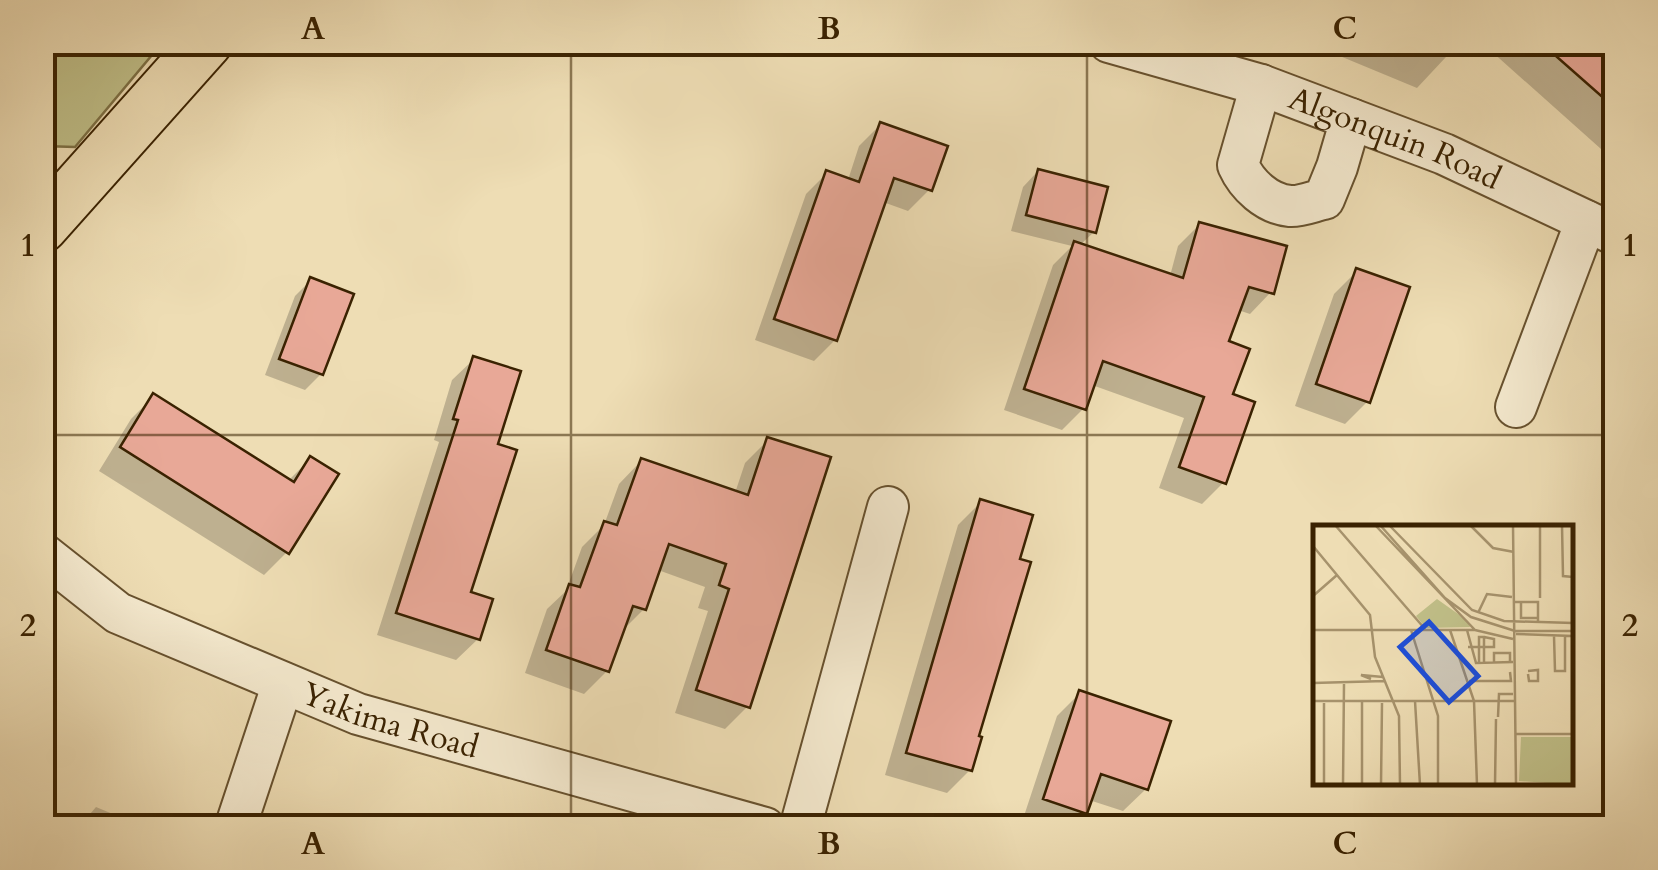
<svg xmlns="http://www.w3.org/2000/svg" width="1658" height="870" viewBox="0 0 1658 870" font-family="Cardo,serif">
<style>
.green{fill:#c0bf88;stroke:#7d7044;stroke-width:2.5}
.shadow{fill:#0003}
.building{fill:#e8a897;stroke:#3a2201;stroke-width:2.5}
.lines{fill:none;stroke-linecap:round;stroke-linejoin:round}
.minor-casing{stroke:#67512e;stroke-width:44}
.major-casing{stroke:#3a2201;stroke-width:54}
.minor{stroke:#f4e9ce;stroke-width:40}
.major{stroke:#eeddb4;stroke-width:50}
.grid{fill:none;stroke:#3a2201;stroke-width:2.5;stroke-opacity:0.55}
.labels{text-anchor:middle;stroke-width:10;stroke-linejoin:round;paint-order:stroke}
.street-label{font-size:32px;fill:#3a2201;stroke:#f4e9ce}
.inset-road{fill:none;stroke:#a6926c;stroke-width:2.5}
.view{fill:#1d4ed8;fill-opacity:0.15;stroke:#1d4ed8;stroke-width:5}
.inset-edge{fill:none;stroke:#3a2201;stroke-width:5}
.neatline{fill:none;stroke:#3a2201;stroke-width:4}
.grid-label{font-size:32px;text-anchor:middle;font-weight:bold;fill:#3a2201}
</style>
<rect width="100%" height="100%" fill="#eeddb4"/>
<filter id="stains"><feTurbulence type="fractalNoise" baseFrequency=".002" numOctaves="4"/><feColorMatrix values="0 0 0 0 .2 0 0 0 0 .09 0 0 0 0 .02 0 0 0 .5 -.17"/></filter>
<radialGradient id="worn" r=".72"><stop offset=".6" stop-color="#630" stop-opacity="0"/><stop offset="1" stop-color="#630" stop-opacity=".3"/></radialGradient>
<!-- green -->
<path class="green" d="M43 42H162V43L75 147 43 146Z"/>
<!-- shadow -->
<path class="shadow" d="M1306 42H1460L1417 88Z
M1481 42H1616V134L1601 149Z
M880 125 929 190 908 211 883 202 835 340 814 361 755 340 806 194 827 173 848 180 859 146Z
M1038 171 1094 232 1080 245 1170 276 1178 246 1200 224 1271 292 1250 314 1238 310 1226 343 1230 396 1224 482 1202 504 1159 488 1184 418 1092 385 1084 408 1062 430 1004 410 1053 265 1072 246 1011 231 1023 187Z
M1357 271 1368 401 1345 424 1295 406 1334 294Z
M311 280 321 374 305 390 265 375 295 296Z
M474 359 468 594 478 639 456 660 377 635 439 442 434 440 452 380Z
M154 396 288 481 310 459 287 552 264 575 99 471 131 419Z
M768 440 748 706 725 729 675 713 708 611 698 608 705 587 658 570 644 609 621 632 607 671 584 694 525 673 547 609 566 591 582 547 604 525 619 484 641 461 735 493 745 463Z
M981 502 970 770 947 793 885 775 958 525Z
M1080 693 1146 789 1123 811 1089 800 1085 812 1070 828H1040L1022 822 1057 716Z
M42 743 56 756 42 771Z
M96 807 144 827V828H78Z"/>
<!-- building -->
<path class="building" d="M1540 42H1616V109Z
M880 122 948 146 932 191 894 178 837 341 774 319 826 170 859 182Z
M1038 169 1108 187 1096 233 1026 215Z
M1199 222 1287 246 1274 294 1249 287 1229 341 1250 349 1233 394 1255 402 1226 484 1179 467 1204 397 1103 361 1086 410 1024 389 1074 241 1183 278Z
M1356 268 1410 287 1370 403 1316 384Z
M310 277 354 294 323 375 279 359Z
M473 356 521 371 498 444 517 450 471 592 493 599 480 640 396 613 458 420 453 419Z
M153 393 294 482 310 456 339 474 289 554 120 447Z
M767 437 831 457 750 708 696 690 729 589 719 585 726 564 669 544 646 610 633 606 609 672 546 650 569 584 580 587 604 521 617 525 641 458 748 495Z
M980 499 1033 515 1020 559 1031 562 979 736 982 737 972 771 906 753Z
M1079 690 1171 721 1148 790 1101 774 1087 814 1043 799Z"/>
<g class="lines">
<!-- minor casing -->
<g class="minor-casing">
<g id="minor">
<path id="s1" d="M1109 42 1261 85 1444 154 1616 235"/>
<path d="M1261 85 1238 165C1247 185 1267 204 1290 206 1300 207 1314 201 1324 199L1337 167 1351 119"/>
<path d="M1516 407 1586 221"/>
<path id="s2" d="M42 553 118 613 358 714 765 828"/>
<path d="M235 828 283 683"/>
<path d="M800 828 888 507"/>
</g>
</g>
<!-- major casing -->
<g class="major-casing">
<path id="major" d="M42 227 207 42"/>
</g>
<!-- minor -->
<use href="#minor" class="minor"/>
<!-- major -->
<use href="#major" class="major"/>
</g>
<!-- grid -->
<path class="grid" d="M571 42V828M1087 42V828M42 435H1616"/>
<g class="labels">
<!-- street labels -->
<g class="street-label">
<text dy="11" stroke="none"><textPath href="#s1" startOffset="302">Algonquin Road</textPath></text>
<text dy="11" stroke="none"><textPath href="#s2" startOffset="390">Yakima Road</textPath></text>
</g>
</g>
<!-- overview -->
<g transform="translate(1313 525)">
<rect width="260" height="260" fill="#eeddb4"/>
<path d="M124 74 155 96 157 102 113 103 103 91ZM260 212V260L206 256 208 212Z" fill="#c0bf88"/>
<path class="inset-road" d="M22 0 112 104M62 0 162 105M67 0 132 73 158 92 202 106H260M76 0 159 85 191 96 260 98M157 0 180 23 201 27M200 0 203 260M227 0V73M249 0 250 51 260 52M0 21 57 90 62 132 86 191 87 260M0 71 24 50M201 77H225V98M208 77V93H225M165 88 174 69 199 72M0 105H162L200 114M98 105 125 191V260M137 105 161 176 164 260M154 105 163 138 200 137M203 109 260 111M241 111 242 146H252V111M155 122H181V114L171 112M181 137V128H197V137M166 138V112H171V138M215 146 225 145V156H216L215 149M58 154 48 150 70 152M156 156H198L197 147M0 158 72 156M0 176H203M102 176 107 260M185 192 186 169H200M203 209H260M11 260V178M30 260 31 159M49 260V176M68 260 69 178M182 260 183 194"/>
<path class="view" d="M116 97 165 151 136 177 87 122Z"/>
<rect width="260" height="260" class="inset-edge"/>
</g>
<!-- margin -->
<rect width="1658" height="870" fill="none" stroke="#eeddb4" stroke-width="110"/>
<rect x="55" y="55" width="1548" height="760" class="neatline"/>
<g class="grid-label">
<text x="313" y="39">A</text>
<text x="829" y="39">B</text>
<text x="1345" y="39">C</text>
<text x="28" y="256">1</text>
<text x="1630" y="256">1</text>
<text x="28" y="636">2</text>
<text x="1630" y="636">2</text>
<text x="313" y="854">A</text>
<text x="829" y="854">B</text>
<text x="1345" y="854">C</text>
</g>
<rect width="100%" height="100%" filter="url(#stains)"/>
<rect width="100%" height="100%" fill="url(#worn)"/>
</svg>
